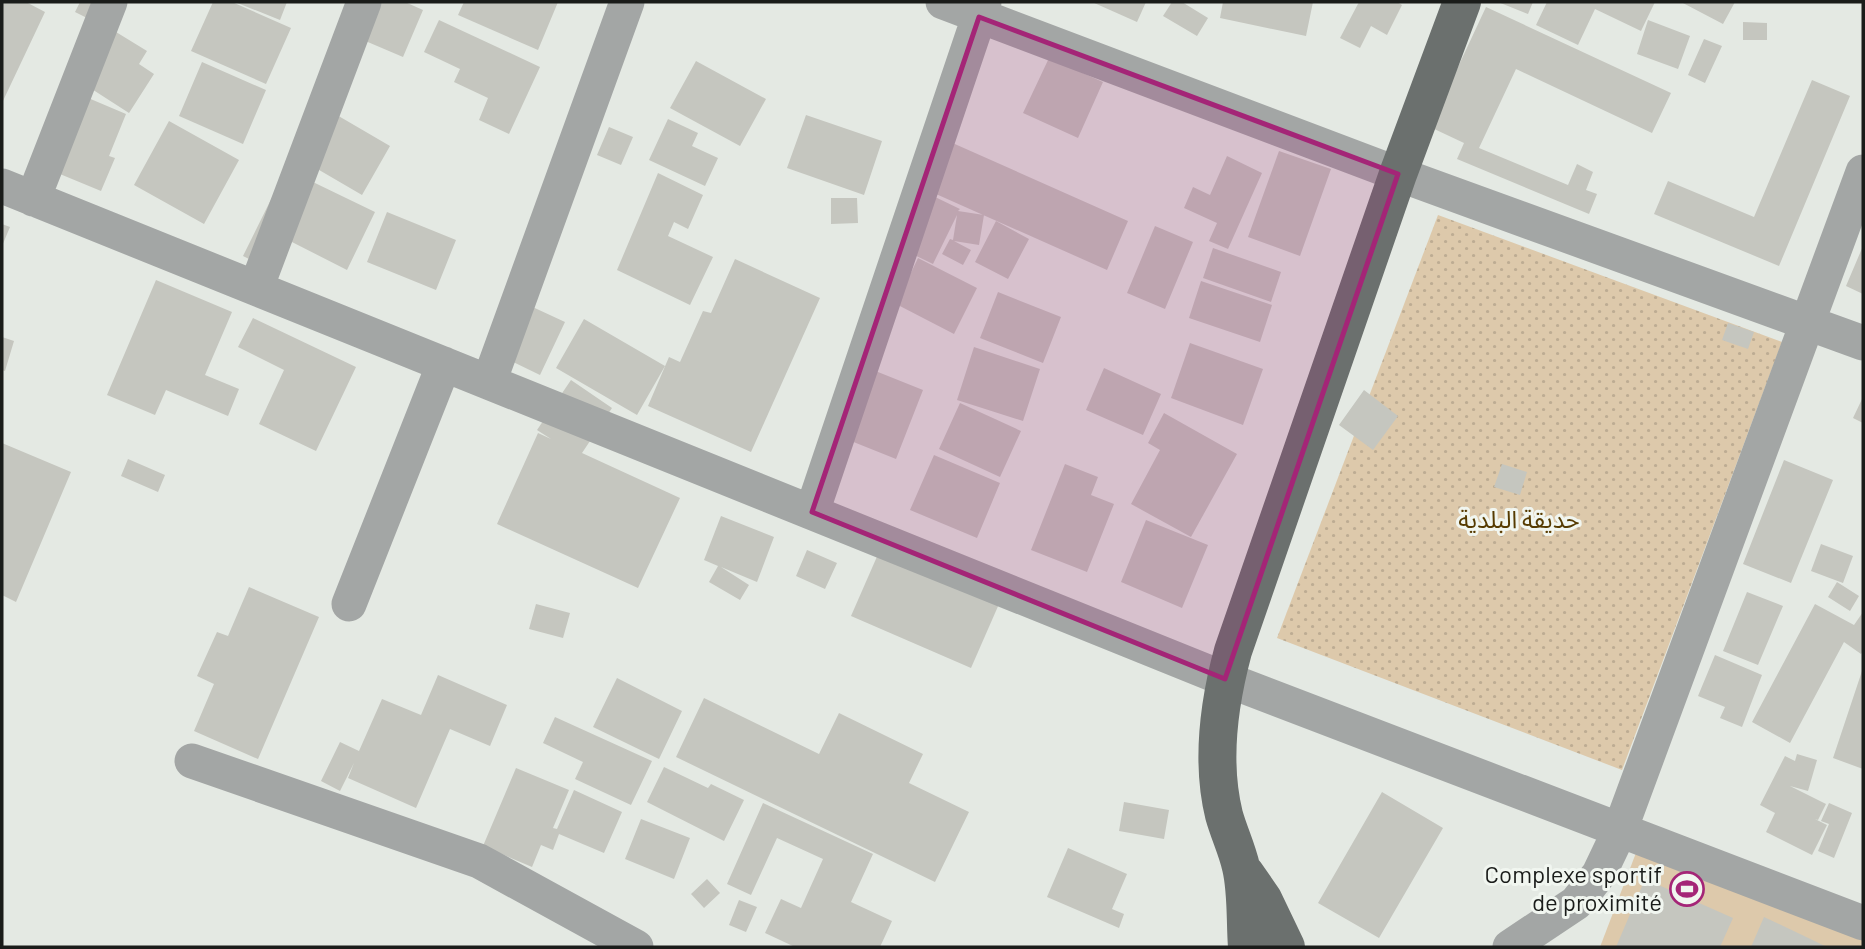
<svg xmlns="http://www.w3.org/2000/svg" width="1865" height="949" viewBox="0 0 1865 949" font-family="Barlow,'Noto Sans Arabic',sans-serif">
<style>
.grass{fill:#ddc9ab}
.park{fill:url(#park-dots)}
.building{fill:#c5c6bf}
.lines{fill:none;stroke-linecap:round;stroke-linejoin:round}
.minor{stroke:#a3a6a5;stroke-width:35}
.major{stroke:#6b706e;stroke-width:38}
.marked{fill:#a42577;fill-opacity:0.2;stroke:#a42577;stroke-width:5;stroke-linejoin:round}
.labels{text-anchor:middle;stroke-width:6;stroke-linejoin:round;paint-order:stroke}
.park-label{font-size:24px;fill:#563b01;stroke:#f1f6f0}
.poi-label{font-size:24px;fill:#1a1c1a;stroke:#f1f6f0;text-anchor:end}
</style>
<defs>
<pattern id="park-dots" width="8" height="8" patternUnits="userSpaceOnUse" patternTransform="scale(1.75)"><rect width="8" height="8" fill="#ddc9ab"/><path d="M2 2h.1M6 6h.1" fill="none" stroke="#bdac93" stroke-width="1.8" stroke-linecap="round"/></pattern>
</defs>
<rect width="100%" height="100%" fill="#e4e9e3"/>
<!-- grass -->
<path class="grass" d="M1639 845 1863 932V947H1600Z"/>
<!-- park -->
<path class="park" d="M1438 215 1782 342 1622 770 1277 638Z"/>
<!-- building -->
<path class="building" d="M2 2H26L45 12 2 103Z
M80 2H113L103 24 147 51 139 64 154 74 129 113 70 75 101 25 75 12Z
M213 2H232L291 28 266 84 191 51Z
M235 2H287L280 20Z
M363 2H405L423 10 403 57 349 34Z
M464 2H558L538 50 458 15Z
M1092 2H1146L1137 22Z
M1172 2H1182L1208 18 1197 36 1163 16Z
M1223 2H1313L1306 36 1220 18Z
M1359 2H1397L1402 5 1387 35 1371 26 1360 48 1340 38Z
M1498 2H1533L1528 14Z
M1547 2H1655L1641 31 1595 9 1578 45 1536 25Z
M1681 2H1735L1723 24Z
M1486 7 1671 93 1652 133 1516 69 1479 148 1568 185 1577 164 1593 172 1586 190 1597 194 1589 214 1457 159 1464 143 1430 127Z
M439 20 540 67 509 134 479 120 488 98 454 82 460 69 424 52Z
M1648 20 1690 36 1678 69 1637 54Z
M1743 22 1767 23V40H1743Z
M1704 39 1722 46 1705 83 1688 75Z
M1049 58 1103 82 1078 138 1023 113Z
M696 61 766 99 740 146 670 108Z
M202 62 266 90 243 144 179 116Z
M1812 80 1850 96 1779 266 1654 214 1668 181 1754 217Z
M67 89 126 114 109 156 115 158 101 191 43 167Z
M318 104 390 146 362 195 290 153Z
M806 115 882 141 864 195 787 168Z
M668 119 698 133 692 146 718 158 705 186 649 160Z
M169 121 239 160 204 224 134 185Z
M609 127 633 137 621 165 597 155Z
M939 137 1128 221 1107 270 918 186Z
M1279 151 1331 169 1300 256 1248 237Z
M1227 156 1262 173 1228 249 1209 241 1217 223 1184 208 1193 187 1210 195Z
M286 169 375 212 347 270 290 241 275 272 243 256Z
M658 173 703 195 688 229 674 222 668 236 713 257 690 305 617 270Z
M933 196 960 209 958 211 984 215 979 245 954 241 971 250 963 265 942 254 950 239 953 240 957 215 933 264 906 251Z
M831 198H857L858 223 831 224Z
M387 212 456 240 436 290 367 262Z
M996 221 1029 239 1008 279 975 262Z
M2 224 10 227 2 246Z
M1155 226 1193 242 1165 309 1127 293Z
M1863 246V294L1846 286Z
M1213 248 1281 272 1271 302 1203 278Z
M918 258 977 288 954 334 896 304Z
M735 259 820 298 751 452 648 406 669 357 680 362 703 311 711 313Z
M156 280 232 312 205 375 239 389 228 416 166 390 155 415 107 395Z
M1201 281 1272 305 1260 342 1189 318Z
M998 292 1061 317 1043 363 980 338Z
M511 297 565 322 540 375 486 349Z
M253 318 356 367 316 451 259 424 284 370 238 347Z
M584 319 665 366 637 415 556 368Z
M1728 323 1754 332 1748 349 1722 340Z
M2 337 14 341 5 371 2 370Z
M1190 343 1263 369 1243 425 1171 398Z
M974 347 1040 369 1023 421 957 400Z
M868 368 923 390 896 459 841 437Z
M1104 368 1161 394 1143 435 1086 410Z
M571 380 612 408 582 453 680 498 638 588 497 524 538 433 551 439 537 430Z
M1364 390 1398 416 1373 450 1339 425Z
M1863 397V423L1853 418Z
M960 403 1021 431 1000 477 939 449Z
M1164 413 1237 454 1191 537 1131 504 1160 450 1148 443Z
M2 443 71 472 16 602 2 595Z
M934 455 1000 483 977 538 910 510Z
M128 459 165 475 158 492 121 476Z
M1784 460 1833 480 1791 583 1743 564Z
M1065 464 1098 477 1091 495 1114 504 1087 572 1031 550Z
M1502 464 1527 472 1520 495 1494 487Z
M721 516 774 537 757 582 721 567 749 585 740 600 709 582 718 566 704 560Z
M1146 520 1208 545 1182 608 1121 582Z
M1821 544 1853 556 1843 583 1811 571Z
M807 550 837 563 825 589 796 576Z
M879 552 999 604 971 668 851 616Z
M1837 582 1859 596 1850 611 1828 597Z
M249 587 319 617 258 759 194 731 214 684 197 676 217 632 228 636Z
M1747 592 1783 606 1758 665 1723 651Z
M536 604 570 613 563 638 529 629Z
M1815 604 1854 625 1863 612V651L1861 654 1844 642 1790 743 1752 722Z
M1715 655 1762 675 1742 727 1720 718 1725 707 1698 696Z
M1863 668V769L1833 758Z
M438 675 507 705 490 746 450 729 416 808 348 778 354 763 340 791 321 781 340 742 359 751 382 699 421 715Z
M617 678 682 711 659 759 593 727Z
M704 698 819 754 839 713 923 754 909 783 969 812 935 882 676 757Z
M555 717 652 761 631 805 575 779 583 762 543 743Z
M1797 754 1817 760 1808 791 1790 786 1826 804 1818 820 1815 819 1827 825 1812 855 1766 832 1775 813 1760 805 1785 756 1795 761Z
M664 767 708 788 711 784 744 800 724 841 647 802Z
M516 768 569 790 553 828 557 829 574 790 622 812 604 853 559 834 553 850 541 845 532 867 483 846Z
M1382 792 1443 828 1379 938 1318 903Z
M1124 802 1169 810 1164 839 1119 831Z
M763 803 873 854 851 902 892 921 880 947H795L765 933 781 899 801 908 823 859 777 838 751 895 727 884Z
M1829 803 1852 813 1834 858 1818 851 1829 824 1821 821Z
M641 819 690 838 674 879 625 859Z
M1068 848 1127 874 1112 909 1124 914 1119 928 1047 897Z
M707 879 720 893 704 908 691 894Z
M1645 879 1733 918 1720 947H1616Z
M739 900 757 907 746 932 729 925Z
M1764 917 1800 934 1827 947H1751Z"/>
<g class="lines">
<!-- minor -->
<path class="minor" d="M943 2 1398 174 1863 343
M2 186 1225 679 1863 923
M33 199 110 2
M256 288 364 2
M489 382 627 2
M812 512 984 2
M349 604 444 364
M192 761 479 861 636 947
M1510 947 1576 903 1599 874 1620 830 1863 172"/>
<!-- major -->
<path class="major" d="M1245 873 1263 899 1286 947
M1247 947C1245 921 1247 892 1241 867 1237 849 1229 833 1224 815 1211 762 1219 703 1233 651L1398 174 1462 2"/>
</g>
<!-- marked area -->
<path class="marked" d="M979 17 1398 174 1225 679 812 512Z"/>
<!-- icons -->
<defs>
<g id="stadium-ring" transform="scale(1.75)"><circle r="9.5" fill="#f1f6f0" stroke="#a42577" stroke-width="1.5"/><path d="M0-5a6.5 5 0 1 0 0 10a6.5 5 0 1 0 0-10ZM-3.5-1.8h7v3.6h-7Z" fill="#a42577"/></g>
</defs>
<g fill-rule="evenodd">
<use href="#stadium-ring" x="1687" y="889"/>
</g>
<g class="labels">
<!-- park labels -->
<g class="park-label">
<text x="1519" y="528">حديقة البلدية</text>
</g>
<!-- poi labels -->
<g class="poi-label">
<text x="1662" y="883">Complexe sportif<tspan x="1662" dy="28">de proximité</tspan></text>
</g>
</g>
<!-- border -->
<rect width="1865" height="949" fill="none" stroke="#1a1c1a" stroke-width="7"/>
</svg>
